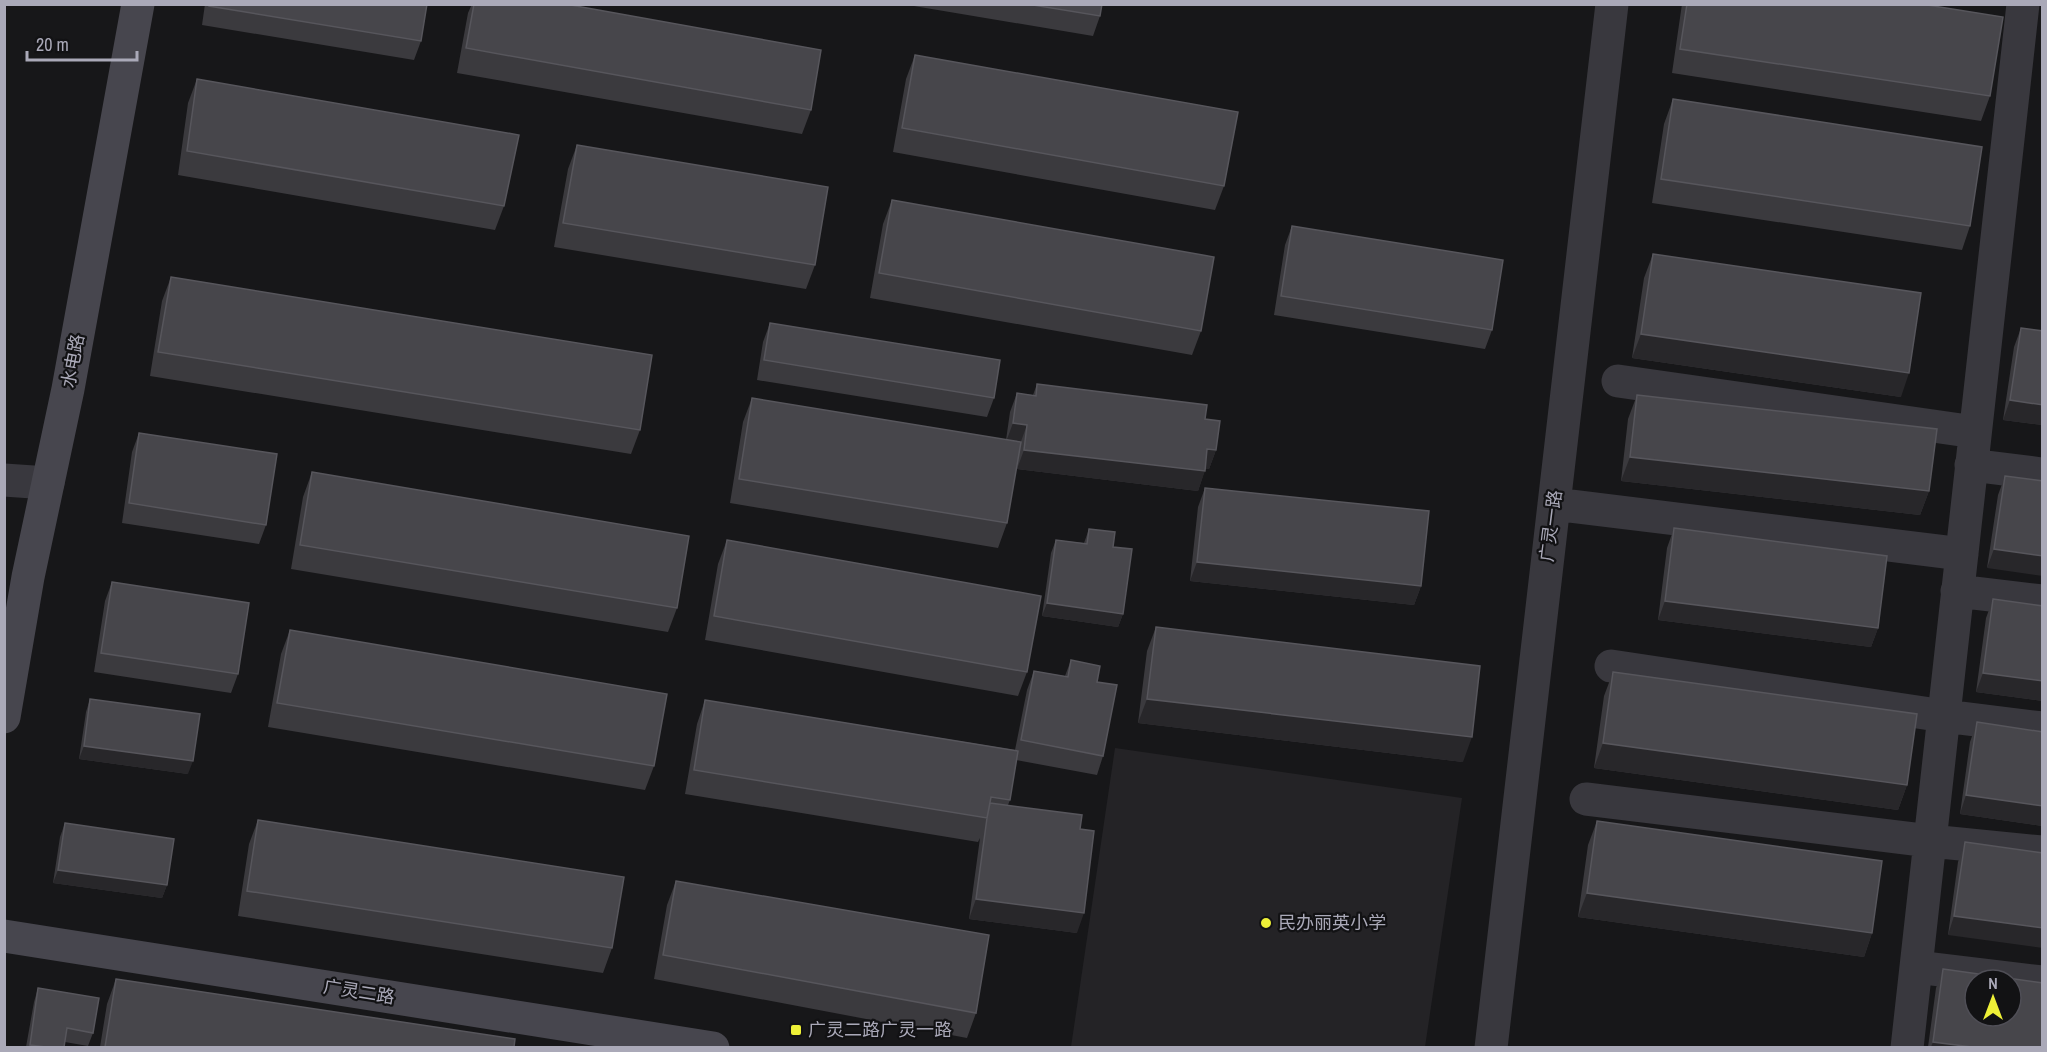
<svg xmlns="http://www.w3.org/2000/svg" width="2047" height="1052" viewBox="0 0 2047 1052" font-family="'Archivo Narrow','Noto Sans SC',sans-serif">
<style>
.built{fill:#242326}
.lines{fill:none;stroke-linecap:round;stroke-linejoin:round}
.street{stroke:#39383e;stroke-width:33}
.secondary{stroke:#47464e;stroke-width:33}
.wall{fill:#3b3a3e}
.shaded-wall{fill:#28272a}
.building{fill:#47464b;stroke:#57565c;stroke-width:1.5;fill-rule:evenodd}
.poi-dot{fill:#eef037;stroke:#121214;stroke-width:2}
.labels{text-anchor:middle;stroke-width:4.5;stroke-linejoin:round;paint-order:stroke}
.street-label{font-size:18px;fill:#aaa9b8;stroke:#121214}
.poi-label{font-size:18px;fill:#aaa9b8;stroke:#121214;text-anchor:start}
</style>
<rect width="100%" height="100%" fill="#171719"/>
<!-- built -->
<path class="built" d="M1115 748 1462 798 1425 1047H1071Z"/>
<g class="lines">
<!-- street -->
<path class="street" d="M1618 381 1975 432
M1971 465 2042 474
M4 480 48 483
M1554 504 1962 554
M1957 591 2042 601
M1611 666 1944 716 2042 728
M1586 799 1930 841 2042 852
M1916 967 2042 982
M1491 1048 1612 4
M1907 1048 2023 4"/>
<!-- secondary -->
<path class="secondary" d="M4 717 28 577 68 389 138 4
M4 936 713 1048"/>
</g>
<!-- wall -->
<path class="wall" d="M205 4H427L421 41 414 60 202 25Z
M472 4H565L811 110 802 134 457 73 468 13Z
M902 4H1102L1100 16 1093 36Z
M1682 4H1921L1990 96 1981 121 1672 73Z
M915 55 1224 186 1215 210 893 152 906 79Z
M197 79 504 206 495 230 178 175 188 103Z
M1673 99 1970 226 1962 250 1652 203 1664 124Z
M577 145 815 265 806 289 554 247 568 169Z
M892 200 1201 331 1192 355 870 298 883 224Z
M1292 226 1492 330 1485 349 1274 315 1285 245Z
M1653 254 1901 397 1632 358 1644 278Z
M171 277 640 430 631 454 150 376 162 301Z
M770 323 994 398 987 417 757 380 763 342Z
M2021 328 2043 331V425L2003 420 2014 347Z
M1037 384 1205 419 1216 450 1209 469H1205L1198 491 1017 469 1018 458 1007 523 998 548 730 503 743 422 752 398 1006 440 1010 412 1017 393 1033 395Z
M1637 395 1929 491 1920 515 1621 481 1628 419Z
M139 433 266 525 259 544 122 523 132 452Z
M312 472 677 608 668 632 291 569 303 497Z
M2005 476 2043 481 1987 568 1998 495Z
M1205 488 1421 586 1414 605 1190 581 1198 507Z
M1674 528 1878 628 1871 647 1658 620 1667 548Z
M1089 529 1113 547 1123 614 1118 627 1042 616 1051 553 1056 540 1084 543Z
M727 540 1027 672 1018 696 705 640 718 564Z
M112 582 238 674 231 693 94 672 105 601Z
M1993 599 2043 606V701L1976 692 1986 618Z
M1156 627 1463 762 1138 723 1147 651Z
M290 630 654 766 645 790 268 727 281 654Z
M1071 660 1097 682 1103 756 1097 775 1016 760 1010 800 1008 805 1080 829 1077 933 969 919 980 838 978 842 685 794 697 724 705 700 1015 750 1027 690 1034 671 1065 676Z
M1613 672 1907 785 1898 810 1594 768 1604 696Z
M90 699 188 774 79 759 86 712Z
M1977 722 2043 732V826L1960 814 1970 742Z
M258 820 612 948 603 973 238 916 249 844Z
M1597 821 1872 933 1864 957 1578 917 1588 845Z
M65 823 167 885 162 898 53 883 60 837Z
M1965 842 2043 853 1948 935 1958 862Z
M676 881 976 1013 967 1038 654 979 667 905Z
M1943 969 2043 1047H1928L1936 988Z
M116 979 514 1047H100L107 1004Z
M38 988 93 1033 88 1046 65 1042 64 1047H26L34 1002Z"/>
<!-- shaded-wall -->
<path class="shaded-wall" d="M1641 334 1909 373 1901 397 1632 358Z
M2010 400 2043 405V425L2003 420Z
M1013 423 1027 425 1020 444 1006 442Z
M1207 449 1216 450 1209 469H1200Z
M1024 450 1205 471 1198 491 1017 469Z
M1630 457 1929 491 1920 515 1621 481Z
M1994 549 2043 556V576L1987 568Z
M1197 562 1421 586 1414 605 1190 581Z
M1665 601 1878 628 1871 647 1658 620Z
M1047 603 1123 614 1118 627 1042 616Z
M1983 673 2043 681V701L1976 692Z
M1147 699 1472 737 1463 762 1138 723Z
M1603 743 1907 785 1898 810 1594 768Z
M84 746 193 761 188 774 79 759Z
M1966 795 2043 806V826L1960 814Z
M58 870 167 885 162 898 53 883Z
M1587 893 1872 933 1864 957 1578 917Z
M976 899 1084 913 1077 933 969 919Z
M1954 916 2043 928V948L1948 935Z
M1933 1042 1972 1047H1931Z"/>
<!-- building -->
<path class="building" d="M209 4H427L421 41 209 6Z
M474 4H565L821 50 811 110 466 48Z
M1027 4H1102L1100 16Z
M1687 4H1921L2003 17 1990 96 1680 49Z
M915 55 1238 112 1224 186 902 128Z
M197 79 519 135 504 206 187 151Z
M1673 99 1982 147 1970 226 1661 179Z
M577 145 828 187 815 265 563 223Z
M892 200 1214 257 1201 331 879 273Z
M1292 226 1503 260 1492 330 1281 296Z
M1653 254 1921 293 1909 373 1641 334Z
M171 277 652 355 640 430 158 352Z
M770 323 1000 360 994 398 764 360Z
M2021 328 2043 331V405L2010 400Z
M1037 384 1207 405 1205 419 1220 421 1216 450 1207 449 1205 471 1024 450 1027 425 1013 423 1017 393 1036 396Z
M1637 395 1937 429 1929 491 1630 457Z
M752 398 1021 442 1007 523 739 479Z
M139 433 277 454 266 525 129 503Z
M312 472 689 536 677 608 300 545Z
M2005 476 2043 481V556L1994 549Z
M1205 488 1429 511 1421 586 1197 562Z
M1674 528 1887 556 1878 628 1665 601Z
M1089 529 1115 532 1113 547 1132 549 1123 614 1047 603 1056 540 1087 544Z
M727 540 1041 596 1027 672 714 616Z
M112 582 249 603 238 674 101 653Z
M1993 599 2043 606V681L1983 673Z
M1156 627 1480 666 1472 737 1147 699Z
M290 630 667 694 654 766 277 703Z
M1071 660 1100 666 1097 682 1117 685 1103 756 1021 740 1034 671 1068 677Z
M1613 672 1917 714 1907 785 1603 743Z
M90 699 200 714 193 761 84 746Z
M705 700 1018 751 1010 800 991 797 987 818 694 770Z
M1977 722 2043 732V806L1966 795Z
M990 803 1082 815 1080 829 1094 831 1084 913 976 899 987 818Z
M258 820 624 877 612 948 247 891Z
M1597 821 1882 861 1872 933 1587 893Z
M65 823 174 839 167 885 58 870Z
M1965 842 2043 853V928L1954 916Z
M676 881 989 935 976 1013 663 955Z
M1943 969 2043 983V1047H1972L1933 1042ZM1975 980H2011V1016H1975Z
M116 979 515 1039 514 1047H105Z
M38 988 99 998 93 1033 67 1028 64 1047H46L30 1045Z"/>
<!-- markers -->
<g class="poi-dot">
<circle cx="1266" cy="923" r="6"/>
<rect x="790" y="1024" width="12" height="12" rx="3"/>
</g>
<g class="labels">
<!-- street labels -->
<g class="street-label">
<text transform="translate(73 361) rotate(-79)" y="6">水电路</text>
<text transform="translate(1551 526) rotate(-83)" y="6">广灵一路</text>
<text transform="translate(359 992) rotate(9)" y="6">广灵二路</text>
</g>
<!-- poi labels -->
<g class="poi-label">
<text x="1278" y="929">民办丽英小学</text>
<text x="808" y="1036">广灵二路广灵一路</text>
</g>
</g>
<!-- border -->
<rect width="2047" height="1052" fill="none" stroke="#aaa9b8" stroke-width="12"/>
<!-- north arrow -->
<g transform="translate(1993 998)"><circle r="28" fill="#121214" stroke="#4f4e56" stroke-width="1.5"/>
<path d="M0-4.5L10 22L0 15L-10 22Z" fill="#eef037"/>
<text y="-9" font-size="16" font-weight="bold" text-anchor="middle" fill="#aaa9b8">N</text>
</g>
<!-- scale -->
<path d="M27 51v9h110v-9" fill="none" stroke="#aaa9b8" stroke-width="3"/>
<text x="36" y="51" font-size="18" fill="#aaa9b8" stroke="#121214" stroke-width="4.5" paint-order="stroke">20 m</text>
</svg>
